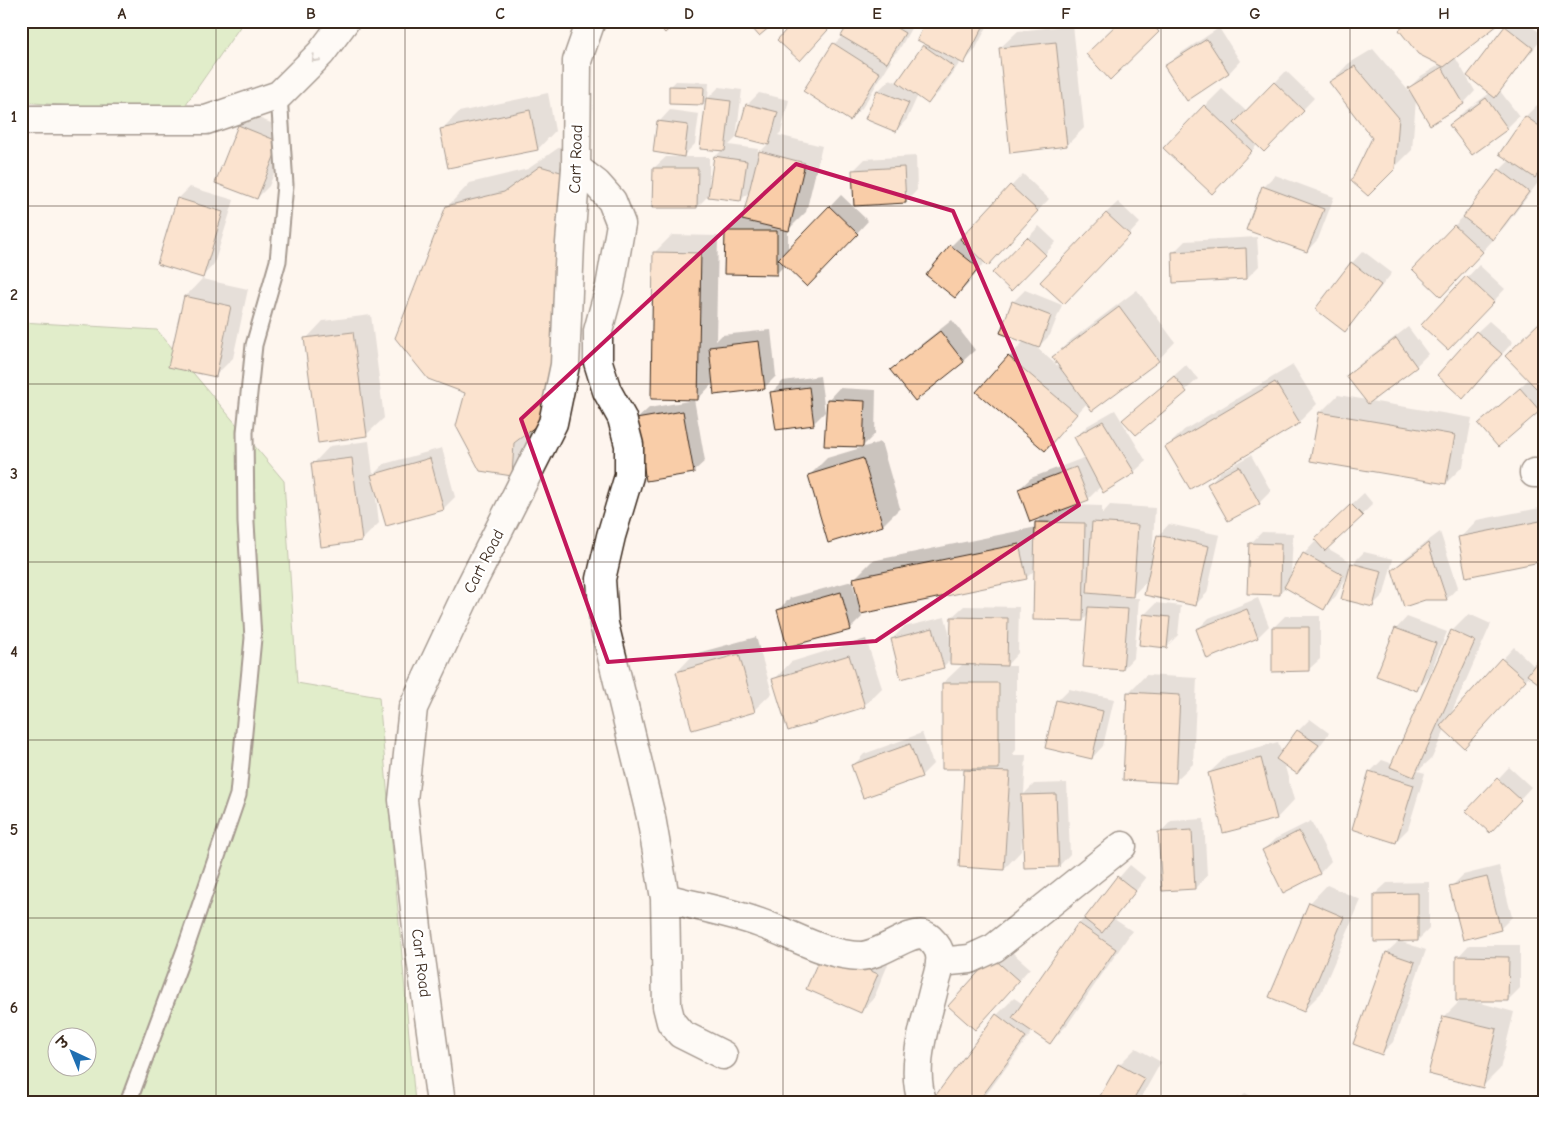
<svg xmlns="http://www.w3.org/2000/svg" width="1566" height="1124" viewBox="0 0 1566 1124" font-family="'Comic Neue','Playpen Sans Deva',sans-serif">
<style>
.green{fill:#bee39d;stroke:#7c865e;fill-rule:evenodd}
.shadow{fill:#0003}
.building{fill:#f9cda8;stroke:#3b2a1e}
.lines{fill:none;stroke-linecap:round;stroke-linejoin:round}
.lane-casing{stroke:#3b2a1e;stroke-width:19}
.street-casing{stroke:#3b2a1e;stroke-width:31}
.secondary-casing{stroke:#3b2a1e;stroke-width:31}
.lane{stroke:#fff;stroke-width:15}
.street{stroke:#fff;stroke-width:28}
.secondary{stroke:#fff;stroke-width:28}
.oneway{stroke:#a79f9a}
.marked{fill:none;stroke:#c2185b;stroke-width:4;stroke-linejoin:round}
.grid{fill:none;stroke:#3b2a1e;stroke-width:1;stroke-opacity:0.55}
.labels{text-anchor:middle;stroke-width:4.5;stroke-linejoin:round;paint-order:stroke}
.street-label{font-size:16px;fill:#3b2a1e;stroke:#fff}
.neatline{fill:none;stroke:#3b2a1e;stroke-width:2}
.grid-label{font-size:16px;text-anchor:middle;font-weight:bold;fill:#3b2a1e}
</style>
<rect width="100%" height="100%" fill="#fef5ee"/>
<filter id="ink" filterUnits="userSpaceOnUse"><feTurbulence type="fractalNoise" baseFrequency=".02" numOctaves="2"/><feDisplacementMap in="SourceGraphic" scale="10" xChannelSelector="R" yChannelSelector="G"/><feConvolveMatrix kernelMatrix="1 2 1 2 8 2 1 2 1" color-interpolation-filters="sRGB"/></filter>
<g filter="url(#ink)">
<!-- green -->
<path class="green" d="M21 21H244L179 114 21 102Z
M21 322 157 330 284 481 297 683 379 697 415 1103H21ZM58 1036H88V1066H58Z"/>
<!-- shadow -->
<path class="shadow" d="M851 21H915L899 50 889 59 891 61 862 108 850 119 834 44 843 36Z
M928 21H990L975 50 964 62 961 61 940 91 928 103 918 95 907 119 896 131 866 118 878 91 890 79 899 83 927 43Z
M1121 21H1168L1110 78Z
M1410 21H1501L1455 57 1475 91 1464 103 1431 123 1416 99 1412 150 1368 194 1374 138 1331 82 1348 64 1373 49 1412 95 1413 94 1409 88 1421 76 1441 64 1401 30Z
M1512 21H1525L1544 36 1500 91 1519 116 1507 128 1472 154 1451 125 1462 113 1490 93 1506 27Z
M1073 25 1084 128 1067 145 1000 48 1018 31Z
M1219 28 1240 61 1229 73 1166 66 1178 55Z
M1286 71 1314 98 1276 138 1258 144 1229 175 1205 106 1222 89 1247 112Z
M676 81 709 82 708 98 719 87 742 90 736 138 729 145 758 149 757 158 759 159 760 152 768 144 747 105 759 93 789 100 781 132 778 135 822 146 806 212 788 230V251L841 195 868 221 819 274 786 264 776 274 726 231 738 219 743 220 751 190 741 200 708 196 697 207 654 168 666 157H680L659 122 670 110 699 114 695 144 682 157H709V188H710L715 157 722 150 707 100 703 104 670 87Z
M548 93 555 131 538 149 442 129 459 112Z
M1537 105 1545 111V167L1536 176 1540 180 1505 226 1492 239 1493 240 1452 284 1454 226 1466 214 1500 170 1510 160 1525 117Z
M251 115 291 131 269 186 257 198 239 126Z
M564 144 586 150 534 452 511 475 467 393 447 207 470 183 528 169Z
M916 156 917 190 906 202 853 171 865 159Z
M1023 174 1049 199 999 252 985 261 967 285 955 297 951 246 962 235 964 236Z
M1275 175 1334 197 1318 239 1307 251 1263 187Z
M190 187 234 200 214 264 203 276 178 199Z
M1118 202 1140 223 1076 291 1106 213Z
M1039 226 1056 242 1023 278 1028 238Z
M672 235 718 236 716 341 722 335 771 330 776 376 764 388 714 382 698 399H694L705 461 693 472 637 419 649 408 694 400 654 253Z
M1257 237 1259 266 1247 278 1173 253 1185 241Z
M1363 251 1392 273 1356 318 1345 330 1352 263Z
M1479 265 1505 289 1460 337 1423 324Z
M202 279 248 289 233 358 215 376 185 297Z
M1025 290 1062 305 1050 335 1037 348 1060 368 1053 357 1071 340 1137 290 1175 342 1158 360 1087 403 1045 449 978 392 1024 341 1013 302Z
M371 315 384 418 366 435 306 339 323 321Z
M952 320 975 350 963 361 915 399 892 370 904 358Z
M1489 321 1513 342 1474 385 1477 332Z
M1408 327 1428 354 1416 366 1370 401 1472 418 1463 466 1446 483 1320 413 1338 395 1367 400 1348 376 1360 364Z
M1186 365 1198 379 1136 434 1124 420Z
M1293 365 1317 404 1299 422 1167 447 1184 430Z
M820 376 825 412 813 424 772 392 783 381Z
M1529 379 1538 384 1545 392V404L1539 410 1480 424Z
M839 388 876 390 875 434 863 446 828 400Z
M1115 410 1146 461 1134 472 1101 486 1088 499 1070 505 1102 506V514L1110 505 1155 508 1152 557H1153L1158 536 1169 524 1220 535 1207 593 1195 605 1148 580 1130 598H1139L1134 657 1123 669 1089 614 1083 620 1036 569 1026 578 860 612 862 617 850 629 778 610 790 598 852 581 856 597 858 596 855 578 872 561 1037 527V523L1044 515 1019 489 1031 478 1086 457 1076 438 1087 426Z
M369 441 373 475 384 464 442 448 455 497 444 508 387 525 376 489H375L379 523 362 540 313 464 330 446Z
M881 442 900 508 883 525 829 542 809 476 827 458Z
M1251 455 1271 491 1259 503 1209 484 1220 472Z
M1364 493 1373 504 1327 548 1353 563 1364 552 1393 559 1384 594 1372 606 1348 574 1336 596 1324 608 1286 587 1279 593 1250 544 1262 532 1293 533 1291 576 1304 554 1315 542 1321 545 1327 527Z
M1545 507V560L1460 538 1477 520Z
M1440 532 1458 587 1447 599H1424L1393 570 1405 558Z
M1258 598 1269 626 1258 637 1197 630 1209 618Z
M1156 603 1181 606 1178 635 1166 647 1144 615Z
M964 606 1019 607 1018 653 1006 666H1016V750L1012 755H1026L1024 794 1034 784 1067 783 1070 854 1059 866 1024 832H1022L1021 851 1004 869 966 771 968 768 943 683 963 664 951 659 943 667 892 639 904 627 945 617 951 640 952 617Z
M1469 614 1491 624 1451 714 1514 647 1535 667 1530 675 1475 734 1445 729 1432 758 1418 771 1425 773 1408 829 1396 841 1370 772 1382 760 1393 764 1452 631Z
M1285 616H1320V659L1308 670 1273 628Z
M1407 617 1447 632 1428 678 1417 690 1396 629Z
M756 637 772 693 754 710 677 672 694 654Z
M866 639 882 688 864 706 774 680 791 662Z
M1146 675 1197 678 1193 764 1175 781 1128 693Z
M1069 689 1114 699 1103 746 1092 758 1057 701Z
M1310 719 1329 733 1309 761 1297 773 1284 763 1294 800 1277 818 1209 773 1227 756 1278 742 1282 754 1298 731Z
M922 733 933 764 921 776 853 766 864 754Z
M1509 767 1531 787 1501 820 1468 811Z
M1204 819 1207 876 1195 888 1163 890 1160 833 1171 821Z
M1311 821 1331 861 1320 873 1283 891 1263 850 1275 839Z
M1130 865 1146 878 1114 919 1132 931 1067 1025 1050 1043 1033 1031 980 1103H933L997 1015 1014 998 1023 1004 1079 924Z
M1499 866 1512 917 1500 929 1451 887 1463 875Z
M1429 882V929L1418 940 1375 894 1387 883Z
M1327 885 1361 900 1321 993 1304 1010 1310 903Z
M836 939 889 962 873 1000 861 1012Z
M1399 941 1426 950 1393 1042 1382 1053 1354 1043 1387 952Z
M1469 945H1520V988L1508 1000H1470L1514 1012 1500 1069 1483 1086 1444 1017 1461 1000 1458 957Z
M1005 946 1030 968 987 1016 950 1006Z
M1136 1048 1161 1062 1138 1103H1098L1119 1065Z
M1245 1093 1251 1096 1249 1103H1238Z"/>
<!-- building -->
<path class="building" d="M653 21H678L665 33Z
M746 21H777L759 36Z
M794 21H836L800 61 777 40Z
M850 21H885L905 33 887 63 841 36Z
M926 21H971L983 27 964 64 917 40Z
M1120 21H1149L1159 32 1110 80 1086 54Z
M1411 21H1503L1444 67 1418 54 1399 30Z
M1505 26 1533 48 1495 98 1467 76Z
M1207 39 1229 73 1187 101 1164 66Z
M1056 42 1067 146 1010 153 999 48Z
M833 43 880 73 850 121 803 91Z
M923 45 954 67 928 104 897 82Z
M1355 66 1399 118 1395 169 1368 196 1351 181 1372 138 1329 82Z
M1442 67 1464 104 1430 125 1408 88Z
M1274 82 1304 111 1264 152 1234 123Z
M669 86 704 87 703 105 669 104Z
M877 90 909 103 896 132 865 119Z
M706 98 731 101 725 151 700 149Z
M1486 98 1508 129 1472 155 1449 125Z
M746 104 778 112 769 145 737 137Z
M1204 105 1252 151 1212 194 1163 148Z
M530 110 538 150 448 168 440 129Z
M1525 116 1545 130V164L1535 178 1499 154Z
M657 121 688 125 684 157 653 152Z
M238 125 280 142 257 199 215 183Z
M759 151 805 163 789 231 742 220Z
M714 156 747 161 741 201 708 197Z
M540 166 564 173 549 416 514 443 512 476 480 471 456 426 465 393 428 379 395 338 446 206 504 192Z
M904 167 906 203 854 206 852 170Z
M653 168H698L697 208H652Z
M1499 169 1529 192 1493 240 1463 217Z
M1010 185 1038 211 988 266 960 239Z
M1262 186 1324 209 1307 252 1246 230Z
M177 198 223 212 203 278 157 264Z
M829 206 858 234 807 287 778 259Z
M1106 213 1130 235 1064 304 1040 282Z
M1454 225 1483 252 1441 297 1412 269Z
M725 231H777V275L724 274Z
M1027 237 1046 255 1011 291 992 273Z
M950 245 979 268 955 298 926 275Z
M1246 248 1247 279 1173 283 1172 252Z
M653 252 701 253 698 400 651 399Z
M1351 262 1381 285 1345 332 1315 309Z
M1466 276 1494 302 1448 350 1421 325Z
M184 296 231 306 216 377 168 367Z
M1012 301 1051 316 1039 348 1000 333Z
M1119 307 1159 361 1092 411 1052 357Z
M1545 317V379L1536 388 1505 356Z
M940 331 964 362 915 401 890 370Z
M1476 331 1502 354 1463 399 1437 375Z
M353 332 367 436 318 443 304 338Z
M1396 338 1417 367 1368 404 1346 376Z
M759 341 765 389 714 395 709 347Z
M1008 356 1077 414 1045 451 976 392Z
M1174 376 1187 392 1136 435 1122 420Z
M1275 382 1300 423 1190 489 1165 447Z
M809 387 814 425 776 430 770 392Z
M1520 388 1540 411 1498 447 1478 424Z
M827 399 865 401 863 447 824 446Z
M683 411 694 473 646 481 636 419Z
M1319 412 1455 435 1446 484 1310 461Z
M1103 421 1135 473 1103 493 1074 437Z
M352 458 362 541 321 547 311 463Z
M430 458 444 510 386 526 371 475Z
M863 458 883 526 828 543 808 475Z
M1239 466 1260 504 1228 521 1207 484Z
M1076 467 1089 500 1030 522 1018 489Z
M1351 504 1363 516 1325 551 1314 539Z
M1545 520V561L1466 577 1458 537Z
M1035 522 1085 523 1083 621 1033 620Z
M1092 522 1138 525 1133 597 1087 593Z
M1157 535 1209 546 1196 606 1144 595Z
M1249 543 1281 544 1280 595 1247 594Z
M1428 543 1447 600H1425L1404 607 1392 570Z
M1019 544 1027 579 861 614 853 578Z
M1303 553 1343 575 1324 610 1284 587Z
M1351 563 1382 571 1373 607 1341 599Z
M841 592 851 630 787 647 777 610Z
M1088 607 1128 609 1123 670 1083 667Z
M1247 609 1258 638 1207 659 1196 629Z
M1143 614 1170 617 1167 648 1139 645Z
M951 617 1008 618 1007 666 950 664Z
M1272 627H1309V671L1272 672Z
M933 628 944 668 901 679 891 639Z
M1395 628 1436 643 1417 691 1376 676Z
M1451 630 1475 641 1414 777 1390 767Z
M1545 651V688L1527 675Z
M739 654 755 712 692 730 676 672Z
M849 655 865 707 788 731 772 679Z
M1501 658 1526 680 1464 748 1440 726Z
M942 683H999V769H942Z
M1127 692 1180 695 1176 783 1123 780Z
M1056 700 1103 711 1092 759 1045 748Z
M1297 730 1319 745 1297 774 1276 759Z
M910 744 922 777 863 798 851 765Z
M1261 758 1277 819 1223 833 1208 773Z
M964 770 1010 772 1004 870 959 867Z
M1369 771 1414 785 1396 843 1352 829Z
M1497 778 1521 800 1490 833 1466 811Z
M1056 794 1059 867 1024 868 1021 795Z
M1192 830 1195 889 1162 891 1158 832Z
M1299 831 1320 874 1283 893 1262 850Z
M1117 876 1136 891 1102 933 1084 919Z
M1487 877 1501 930 1463 940 1449 886Z
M1418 893V941L1374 942V894Z
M1309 902 1344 917 1304 1012 1269 997Z
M1078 923 1116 949 1050 1044 1012 1018Z
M823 950 878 974 861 1013 806 989Z
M1386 952 1415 962 1382 1055 1353 1044Z
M1456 956 1509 957 1508 1001H1456Z
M992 957 1019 981 975 1030 948 1006Z
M996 1014 1026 1037 977 1103H930Z
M1443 1016 1497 1029 1483 1088 1428 1074Z
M1118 1064 1145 1079 1131 1103H1096Z
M1238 1098 1247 1101 1246 1103H1237Z"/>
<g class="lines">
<!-- lane casing -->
<g class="lane-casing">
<path id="lane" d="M128 1103 186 947 238 795 253 638 246 523 245 432 254 345 278 261 285 185 279 95"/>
</g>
<!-- street casing -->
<g class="street-casing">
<path id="street" d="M21 120H206L279 95 321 53 345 21
M576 168 597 184 612 201 621 224 610 287 598 331V362L607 391 622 418 629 445V476L611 536 601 579 604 624 651 817 665 898 667 1006 671 1022 681 1034 723 1055
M1534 473H1545
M665 898C696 906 730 912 760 923 794 935 824 955 860 956 880 956 910 930 924 935 929 936 932 941 935 944 939 949 941 956 940 962 940 970 936 980 934 988 926 1022 909 1068 923 1103
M940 962 970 959 994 948 1122 846"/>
</g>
<!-- secondary casing -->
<g class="secondary-casing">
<path id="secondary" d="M441 1103 418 937 403 800 413 708 467 593 553 423 565 365 570 243 576 168 577 61 591 21"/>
</g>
<!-- lane -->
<use href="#lane" class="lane"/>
<!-- street -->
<use href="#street" class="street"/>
<!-- secondary -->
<use href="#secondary" class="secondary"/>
</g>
<!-- one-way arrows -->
<defs><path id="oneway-chevron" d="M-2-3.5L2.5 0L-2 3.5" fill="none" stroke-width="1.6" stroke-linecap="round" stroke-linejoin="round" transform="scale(1.25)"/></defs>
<use class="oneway" href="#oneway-chevron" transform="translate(315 59) rotate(135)"/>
</g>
<!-- marked area -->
<path d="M0 0H1566V1124H0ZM796 164 953 211 1079 505 876 641 608 662 521 419Z" fill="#fef5ee" fill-opacity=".55" fill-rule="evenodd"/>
<path class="marked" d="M796 164 953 211 1079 505 876 641 608 662 521 419Z"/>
<!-- grid -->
<path class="grid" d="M216 21V1103M405 21V1103M594 21V1103M783 21V1103M972 21V1103M1161 21V1103M1350 21V1103M21 206H1545M21 384H1545M21 562H1545M21 740H1545M21 918H1545"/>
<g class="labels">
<!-- street labels -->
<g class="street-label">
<text transform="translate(575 159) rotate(-88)" y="6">Cart Road</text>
<text transform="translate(483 561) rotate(-63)" y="6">Cart Road</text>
<text transform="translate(422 963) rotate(83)" y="6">Cart Road</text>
</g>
</g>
<!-- margin -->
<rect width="1566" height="1124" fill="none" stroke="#fff" stroke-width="55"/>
<!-- north arrow -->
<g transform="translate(72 1052) rotate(316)"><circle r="24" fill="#ffffff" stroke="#b1aaa5"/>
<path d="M0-4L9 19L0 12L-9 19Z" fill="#1f6fb2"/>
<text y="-8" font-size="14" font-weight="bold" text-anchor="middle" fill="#3b2a1e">उ</text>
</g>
<rect x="28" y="28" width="1510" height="1068" class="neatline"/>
<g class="grid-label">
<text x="122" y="19">A</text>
<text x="311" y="19">B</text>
<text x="500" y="19">C</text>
<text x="689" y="19">D</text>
<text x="877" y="19">E</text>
<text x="1066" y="19">F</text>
<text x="1255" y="19">G</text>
<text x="1444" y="19">H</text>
<text x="14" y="122">1</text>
<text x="14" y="300">2</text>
<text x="14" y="479">3</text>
<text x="14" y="657">4</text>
<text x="14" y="835">5</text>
<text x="14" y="1013">6</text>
</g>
</svg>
